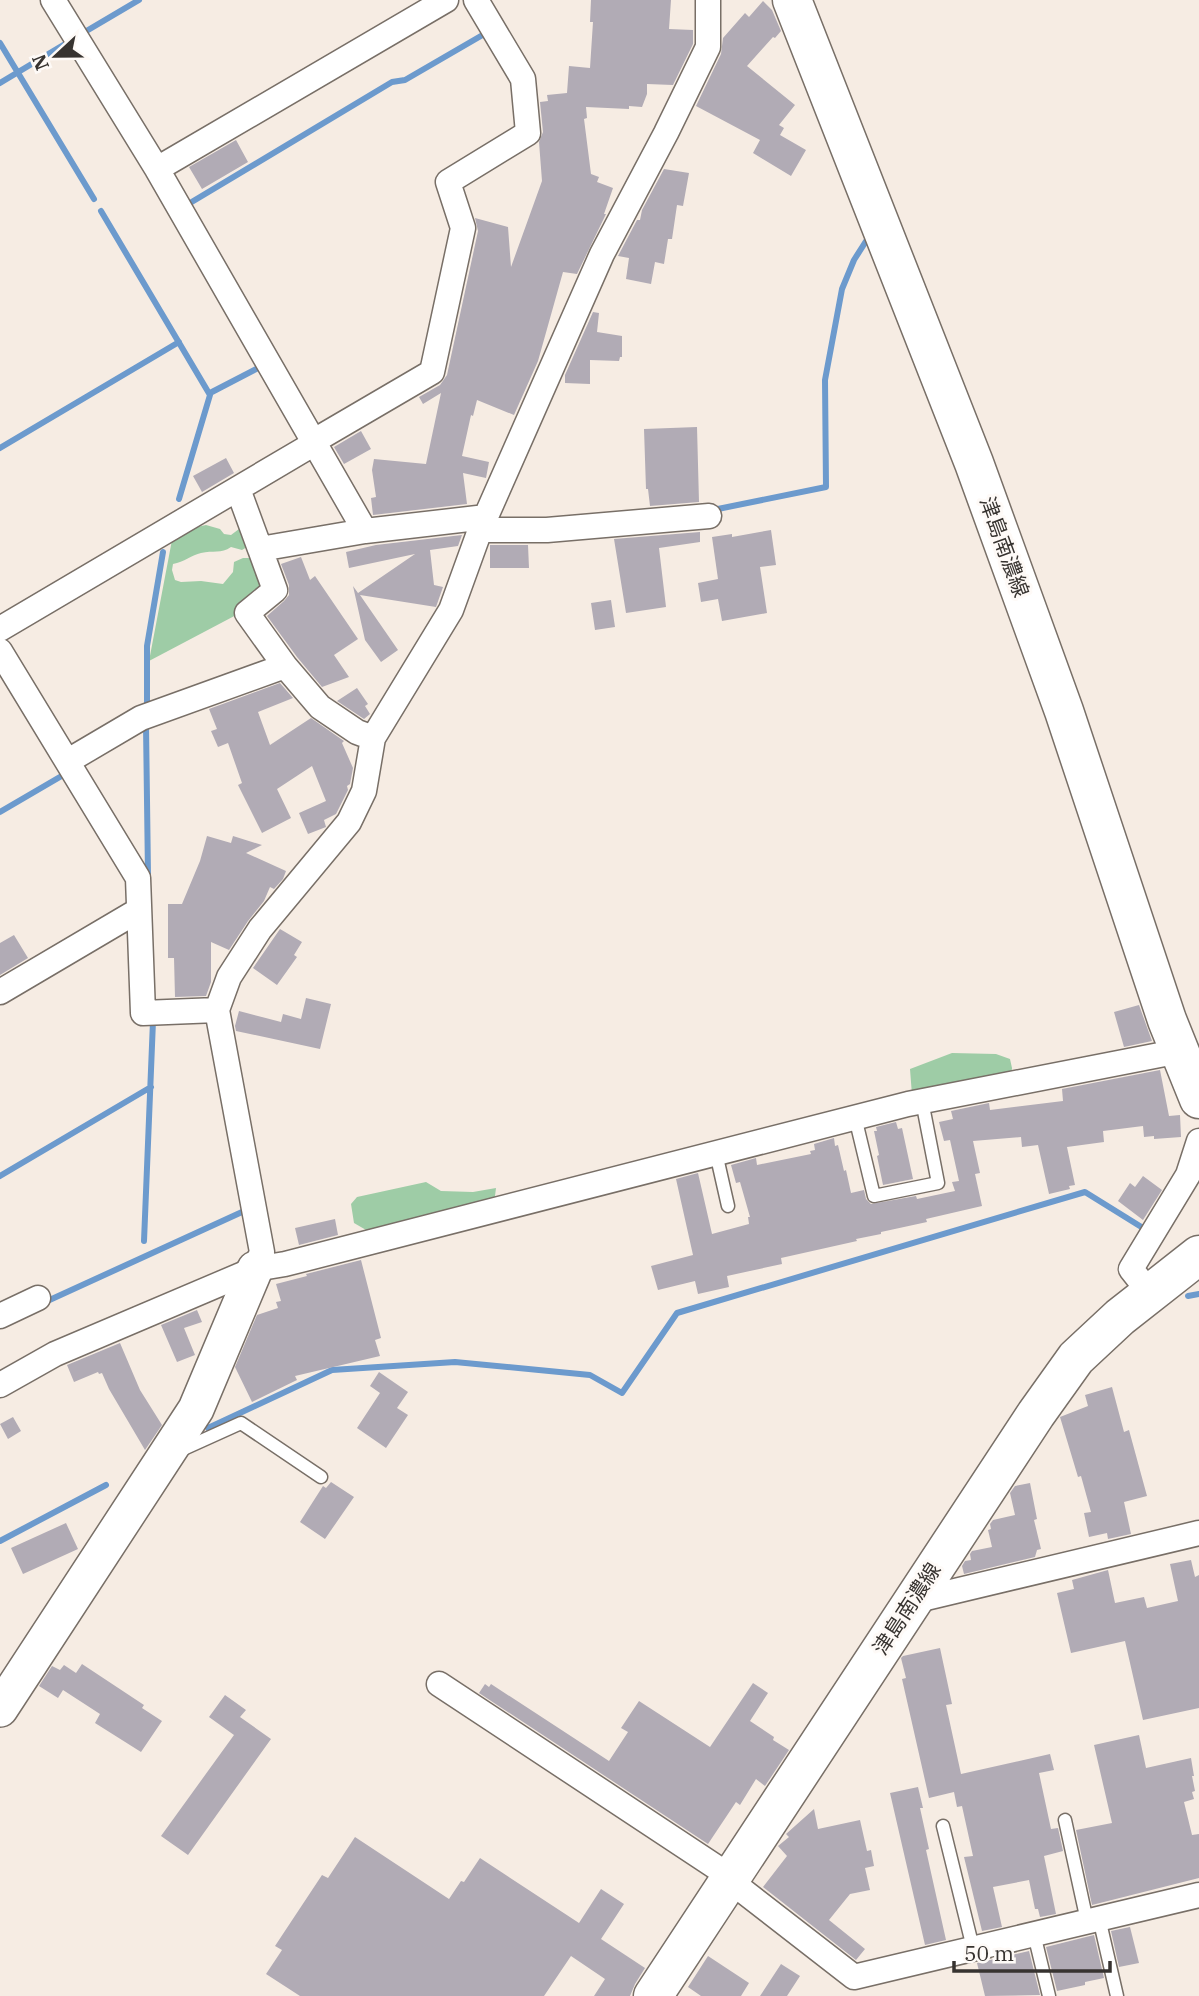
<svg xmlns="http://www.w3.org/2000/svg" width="1199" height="1996" viewBox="0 0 1199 1996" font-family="'IBM Plex Serif','Noto Sans JP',serif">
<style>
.green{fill:#9ecca6}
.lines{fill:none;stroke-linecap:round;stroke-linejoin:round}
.stream{stroke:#6c9acd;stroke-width:6}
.building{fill:#b1abb5}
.lane-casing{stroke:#786f67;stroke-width:15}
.street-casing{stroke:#786f67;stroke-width:27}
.secondary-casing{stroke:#786f67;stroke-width:38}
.primary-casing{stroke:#786f67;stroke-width:41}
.lane{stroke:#fff;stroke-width:12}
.street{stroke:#fff;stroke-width:24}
.secondary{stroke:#fff;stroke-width:35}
.primary{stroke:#fff;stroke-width:38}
.labels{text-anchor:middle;stroke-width:6;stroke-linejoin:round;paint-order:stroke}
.street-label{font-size:21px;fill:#373330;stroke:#fefaf7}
</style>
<rect width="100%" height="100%" fill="#f6ece3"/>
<!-- green -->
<path class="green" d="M206 525 220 529 224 534 231 535 239 529 247 536V547L242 550 231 547C221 554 213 550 201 553 192 555 184 562 173 564L172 570 175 580 181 582 201 581 223 584 233 572 234 562 243 558H258L269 590 240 613 149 661 172 540 197 527Z
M952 1053 996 1054 1010 1059 1012 1068 1011 1077 912 1095 910 1069Z
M426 1182 441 1191 473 1192 496 1188 494 1204 373 1234 354 1223 351 1204 357 1197Z"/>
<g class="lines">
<!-- stream -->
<path class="stream" d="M83 33 139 0
M0 43 94 199
M0 83 70 41
M185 206 392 82 405 80 486 33
M101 211 210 395 179 499
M210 393 260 367 262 371
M0 448 179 342
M713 510 826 487 825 380 842 289 854 260 868 238
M147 709V646L163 552
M144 726 146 725 148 875
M0 812 65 774
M0 1176 151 1087
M144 1241 153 1021
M1188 1296 1199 1294
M43 1303 242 1212
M208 1428 332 1370 455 1362 590 1375 622 1393 677 1313 1085 1192 1143 1228
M0 1541 106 1485"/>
</g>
<!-- building -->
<path class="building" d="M591 0H671L669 29 693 30V44L673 85 647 84V94L642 107 629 106V109L586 107 587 118 584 119 591 174 599 177 597 182 613 188 604 214H606L577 274 563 272 538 361 514 415 477 400 473 416 471 415 462 456 489 462 486 478 463 473 467 504 373 515 371 498 376 497 372 470 374 459 426 464 441 393 423 404 419 397 440 385 447 375 478 231 475 218 508 227 511 267 542 181 539 142 543 132 540 102 548 101 547 95 567 93 569 66 590 68 593 22H590Z
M763 1 772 10 781 31 775 38 773 37 747 66 795 105 779 125 784 128 780 135 806 150 791 176 753 153 760 140 696 106 721 54 723 38 745 13 749 17Z
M236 140 248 162 202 189 189 167Z
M664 169 689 173 683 206 677 205 672 239H668L664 264 655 262 651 284 626 279 629 258 618 256 637 220H640L642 210Z
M593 312 599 313 597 332 622 336V357H620L619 361 590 360V384L565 383V375Z
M697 427 699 502 650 506 648 489H646L644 429Z
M361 431 371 449 344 464 334 447Z
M226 458 234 473 202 492 193 476Z
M771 530 776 565 760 567 767 613 722 621 718 599 701 602 698 583 718 579 712 537 732 534V537Z
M700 532V542L659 548 666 607 626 613 614 539Z
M462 535 458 546 430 550 434 585 443 587 436 607 360 595 398 650 381 662 365 640 353 586 358 593 415 554 349 568 346 552 376 545Z
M490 545H528L529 568H490Z
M301 557 310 580 315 576 358 639 334 655 349 677 322 687 297 657 267 616 284 601 289 595V585L281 564Z
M611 600 615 627 595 630 591 603Z
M280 683 293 698 258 712 270 745 311 718 344 741 342 743 353 768 350 784 347 786 348 790 336 814 324 820 326 827 308 834 299 813 326 801 312 766 277 789 291 818 262 833 238 785 242 783 228 743 218 747 211 731 217 729 209 709Z
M357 688 368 704 365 706 370 714 364 719 337 701Z
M207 836 231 843 233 836 262 845 246 853 286 871 283 879 274 889 270 887 264 901 248 921 229 950 211 942V982L206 996 175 997 174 958H168V904H182L200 861Z
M280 929 302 942 294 955 297 957 277 985 253 968Z
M14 935 28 958 0 975V943Z
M306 998 331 1004 320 1049 236 1031 235 1026 239 1011 281 1022 283 1014 301 1019Z
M1139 1005 1152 1041 1124 1047 1114 1012Z
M1160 1070 1169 1116 1180 1115 1181 1137 1154 1139V1136L1144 1137 1143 1126 1103 1131 1104 1142 1067 1147 1075 1185 1069 1186 1070 1189 1049 1194 1038 1145 1022 1147 1021 1137 973 1141 980 1173 975 1174 982 1206 926 1219 927 1222 881 1232V1234L856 1239 857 1241 781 1258 782 1264 727 1276 729 1287 698 1294 695 1281 658 1290 651 1266 693 1255 676 1179 698 1173 712 1234 749 1224 748 1217H750L740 1182 736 1183 731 1165 756 1158 757 1165 811 1154 810 1151 815 1150 814 1144 834 1138 835 1146 838 1145 844 1171 846 1170 851 1193 864 1190 866 1199 871 1204 916 1196 917 1199 955 1191 952 1182 959 1181 950 1140 944 1141 939 1122 953 1119 951 1111 989 1103 990 1110 1063 1101 1062 1089Z
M896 1122 898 1129 902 1128 913 1179 883 1185 877 1156 879 1155 874 1131H877L876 1127Z
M1143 1176 1162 1190 1143 1220 1118 1201 1130 1183 1135 1187Z
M335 1219 338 1235 299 1245 295 1228Z
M361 1260 381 1338 375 1340 380 1356 295 1376 297 1380 252 1402 235 1367 257 1315 278 1308 276 1302 281 1301 276 1284 307 1276 306 1274Z
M197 1310 202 1322 184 1328 195 1355 177 1362 161 1325Z
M120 1343 140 1390 162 1425 145 1450 109 1389 102 1373 99 1374 98 1372 74 1382 67 1365Z
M379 1372 408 1392 397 1408 408 1415 386 1448 357 1428 380 1393 370 1386Z
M1112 1387 1124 1432 1129 1430 1147 1496 1124 1502 1131 1534 1108 1539 1107 1533 1089 1537 1084 1513 1091 1512 1081 1476 1078 1477 1060 1417 1088 1406 1085 1395Z
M13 1417 21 1431 8 1439 0 1424Z
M331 1482 354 1497 325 1539 300 1522 323 1486 326 1488Z
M1030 1483 1037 1519 1034 1520 1041 1549 1037 1550 1035 1557 964 1574 962 1566 965 1561 971 1560 970 1554 972 1551 992 1547 988 1530 991 1529 990 1524 993 1520 1015 1515 1010 1493 1015 1486Z
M66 1523 78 1549 23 1574 11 1548Z
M1191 1560 1195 1577 1199 1575V1708L1143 1720 1125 1641 1071 1653 1057 1593 1074 1589 1072 1580 1108 1570 1115 1603 1144 1597 1147 1608 1178 1601 1170 1564Z
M940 1648 952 1704 946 1705 961 1774 1050 1754 1054 1770 1039 1773 1051 1829 1058 1828 1063 1851 1044 1856 1056 1914 1040 1917 1038 1909H1035L1029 1880 993 1887 1002 1927 982 1931 964 1857 973 1856 962 1806 957 1807 954 1792 929 1798 902 1679 906 1678 901 1658 903 1656Z
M82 1664 144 1705 142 1708 162 1721 141 1752 95 1723 100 1714 63 1690 58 1698 39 1686 52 1666 60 1670 64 1665 76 1673Z
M753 1683 768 1693 750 1721 774 1737 773 1740 789 1750 765 1786 756 1779 740 1805 736 1802 708 1844 479 1693 485 1684 489 1687 491 1684 609 1761 628 1732 621 1728 639 1701 710 1747Z
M225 1695 246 1710 240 1717 271 1739 188 1855 161 1836 234 1735 209 1717Z
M1139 1735 1146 1768 1191 1758 1194 1776H1192L1195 1791 1192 1792 1194 1799 1184 1802 1192 1835 1199 1834V1878L1092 1905 1076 1830 1112 1823 1094 1745Z
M918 1787 923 1808H920L929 1849 926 1850 946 1940 925 1945 890 1793Z
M814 1809 818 1829 860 1820 867 1851 871 1850 874 1866 865 1868 870 1890 850 1894 829 1920 865 1949 856 1960 763 1887 787 1856 778 1846 789 1837 786 1834Z
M355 1837 449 1899 461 1881 464 1882 480 1858 579 1923 601 1889 624 1904 601 1939 645 1968 635 1984 630 1996H594L605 1979 571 1956 544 1996H300L266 1974 282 1950 275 1946 322 1875 328 1878Z
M1130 1927 1139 1963 1119 1967 1111 1931Z
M1094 1935 1104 1978 1085 1982V1985L1057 1991 1046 1947Z
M1029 1951 1040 1995 985 1996 977 1963Z
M708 1956 749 1983 741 1996H701L688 1987Z
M781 1964 800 1976 787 1996H760Z"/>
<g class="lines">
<!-- lane casing -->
<g class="lane-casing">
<path id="lane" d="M855 1117 874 1196 938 1183 922 1101
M716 1153 728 1206
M179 1451 241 1423 321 1477
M1065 1820 1087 1921
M943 1826 973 1948
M1099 1918 1117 1996
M1034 1934 1049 1996"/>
</g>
<!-- street casing -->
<g class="street-casing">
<path id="street" d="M53 0 157 169 365 531
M157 169 446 0
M314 441 432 372 463 228 448 182 528 133 523 79 476 0
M238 489 260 549
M480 530H547L709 516
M0 629 315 443
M0 651 138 878 143 1013 217 1010
M285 666 320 707 357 732 373 738
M68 761 141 718 285 666 247 613 275 590 260 549 365 531 486 517
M0 992 139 910
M255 1269 262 1252 217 1010 229 977 260 929 349 822 364 791 373 738 451 610 480 530 602 254 666 133 708 47V0
M1150 1293 1131 1269 1188 1175 1199 1141
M0 1316 38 1298
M0 1385 55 1354 255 1269 285 1264 908 1104 1180 1051
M913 1601 1199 1533
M439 1684 731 1877
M729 1880 854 1977 1199 1895"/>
</g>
<!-- secondary casing -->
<g class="secondary-casing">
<path id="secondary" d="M0 1709 196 1409 255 1269"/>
</g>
<!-- primary casing -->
<g class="primary-casing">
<path id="primary" d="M792 0 974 463 1064 711 1167 1020 1199 1099
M653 1996 1036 1414 1076 1358 1120 1317 1199 1255"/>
</g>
<!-- lane -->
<use href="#lane" class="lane"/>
<!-- street -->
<use href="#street" class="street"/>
<!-- secondary -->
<use href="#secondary" class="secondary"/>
<!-- primary -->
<use href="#primary" class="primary"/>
</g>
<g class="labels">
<!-- street labels -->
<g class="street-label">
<text transform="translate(1004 547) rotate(70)" y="7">津島南濃線</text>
<text transform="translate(907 1609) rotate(-57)" y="7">津島南濃線</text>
</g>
</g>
<!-- north arrow -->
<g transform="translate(56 56) rotate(248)" stroke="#fefaf7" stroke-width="5" paint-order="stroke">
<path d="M0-5L12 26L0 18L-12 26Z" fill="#373330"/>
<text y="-10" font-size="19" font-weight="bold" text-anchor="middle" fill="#373330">N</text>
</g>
<!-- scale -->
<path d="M954 1961v10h156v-10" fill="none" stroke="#373330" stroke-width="3.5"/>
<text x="964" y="1961" font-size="21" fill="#373330" stroke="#fefaf7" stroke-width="5" paint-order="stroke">50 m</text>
</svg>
